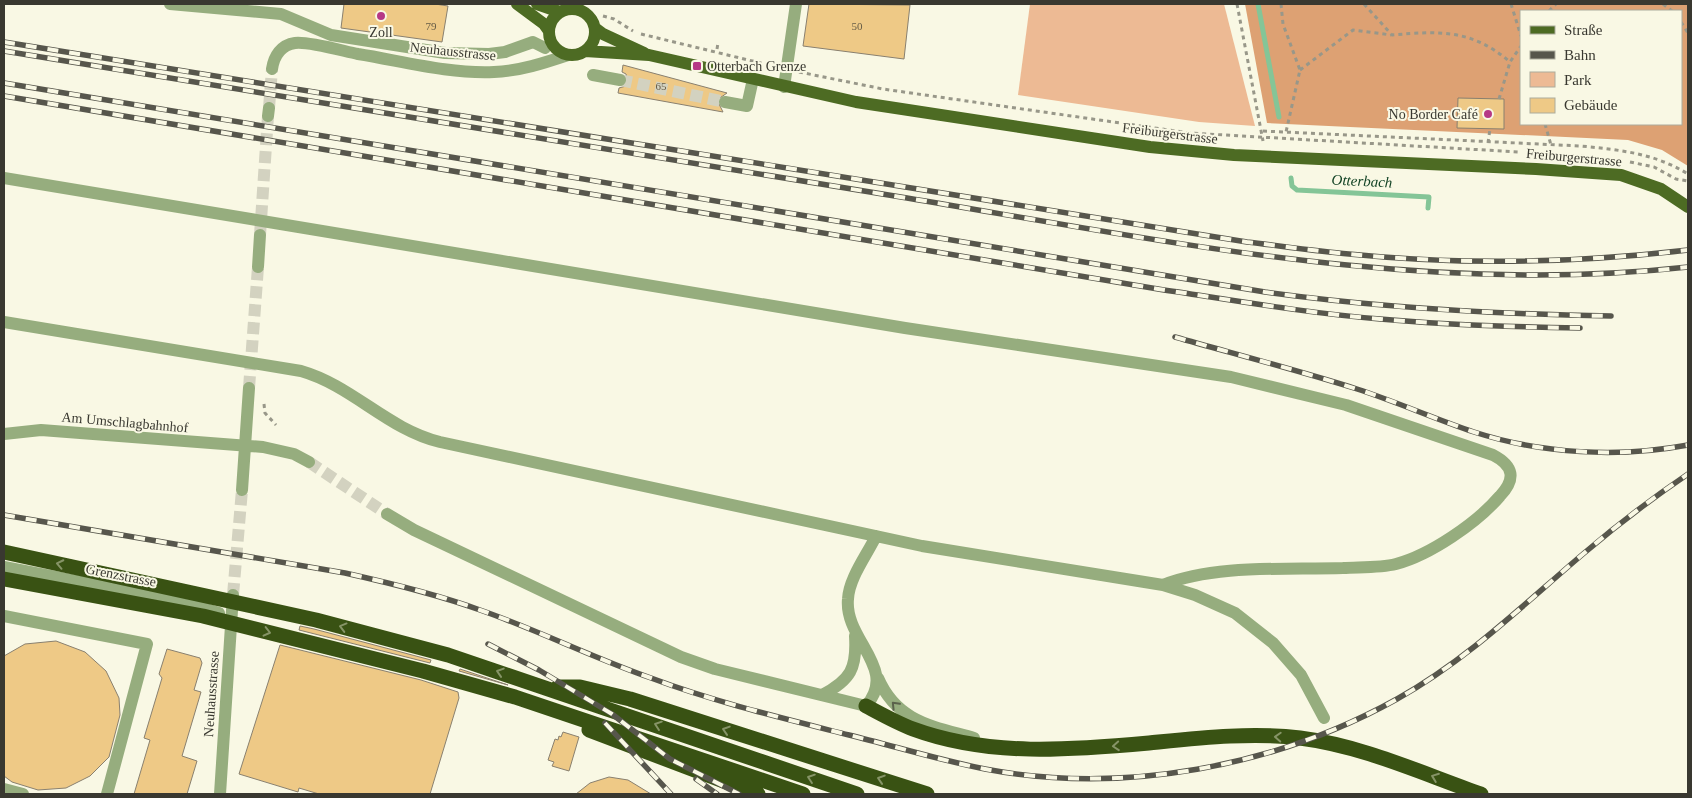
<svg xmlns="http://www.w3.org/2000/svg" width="1692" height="798" viewBox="0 0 1692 798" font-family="'Times New Roman',serif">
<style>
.green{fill:#edba94}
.forest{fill:#dda173;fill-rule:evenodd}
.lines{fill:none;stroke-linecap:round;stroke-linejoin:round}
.stream{stroke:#84c597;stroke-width:5}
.building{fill:#eec986;stroke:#89806f}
.minor-tunnel{stroke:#d3d2c0;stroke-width:12;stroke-dasharray:12 6;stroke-linecap:butt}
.path{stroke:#989789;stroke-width:3;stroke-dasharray:4 4;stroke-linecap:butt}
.minor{stroke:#96ad7e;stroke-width:12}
.major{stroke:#4d6b23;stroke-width:12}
.highway{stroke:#395213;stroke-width:15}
.rail-casing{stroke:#57564c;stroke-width:5.5}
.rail{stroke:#f9f8e4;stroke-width:4;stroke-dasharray:11;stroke-linecap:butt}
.oneway{stroke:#869467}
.oneway2{stroke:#5a614b}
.poi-dot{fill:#b63886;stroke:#f9f8e4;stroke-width:2}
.labels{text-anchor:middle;stroke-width:4;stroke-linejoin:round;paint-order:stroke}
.number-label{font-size:11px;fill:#665c46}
.poi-label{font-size:14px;fill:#393830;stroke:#f9f8e4}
.street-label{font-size:14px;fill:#393830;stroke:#f9f8e4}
.water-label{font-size:15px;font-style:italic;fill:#144426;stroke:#f9f8e4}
</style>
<rect width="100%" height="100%" fill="#f9f8e4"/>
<!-- green -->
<path class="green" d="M1030 4H1224L1255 126 1199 122 1018 95Z"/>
<!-- forest -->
<path class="forest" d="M1245 4H1688V166L1662 150 1628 140 1267 123ZM1521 11H1681V124H1521Z"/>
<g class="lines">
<!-- stream -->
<path class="stream" d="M1258 4 1279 117
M1291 178 1292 186 1297 190 1429 197 1428 208"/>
</g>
<!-- building -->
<path class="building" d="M344 4H435L448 6 442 42 341 28Z
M809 4 910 5 904 59 803 46Z
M623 65 727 93 717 100 723 112 618 93 619 88 626 86 628 81 626 74 622 72Z
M1458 98 1504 99V129L1457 128Z
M300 626 314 629 431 660 430 663 299 630Z
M56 641 85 652 106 671 119 698 120 715 109 757 90 776 66 788 38 790 12 782 4 776V656L25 644Z
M280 645 421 680 458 692 459 698 430 794H319L299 788 298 792 239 774Z
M167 649 200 658 202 663 194 690 201 692 182 756 197 761 187 794H134L150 740 144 738 162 678 159 674Z
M460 669 508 685 459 671Z
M563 732 579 737 569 771 552 766 554 762 548 760 555 739 558 740 559 736 561 737Z
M609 777 628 780 651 794H576L590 783Z"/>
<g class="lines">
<!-- minor-tunnel -->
<path class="minor-tunnel" d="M620 80 725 102
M269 108 272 69
M260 235 268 116
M249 388 258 267
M309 462 387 514
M233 595 242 490"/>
<!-- path -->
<path class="path" d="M1237 4 1263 141
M1281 4 1283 24 1300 70 1286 132
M1364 4 1392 35C1439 31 1472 29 1510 62L1521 46
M1511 4 1521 36
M1663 4 1672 11
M1549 11 1556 4
M603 16 614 19 633 31
M1681 22 1688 33
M641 34 773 66
M717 49 718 43
M1300 70 1353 30 1391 35
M799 72 883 89 1190 133 1519 152
M1499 99 1510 62
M1545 124 1551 145
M1263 131 1581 146C1620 150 1654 153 1688 174
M1488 143 1490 129
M1541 153 1602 158
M1630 162 1654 167 1676 179 1688 181
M264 404 265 413 276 425"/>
<!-- minor -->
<path class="minor" d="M170 4 281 14 331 35 445 53 489 54 505 52 533 42 545 48
M272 69C274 56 281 45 295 43 308 41 343 51 358 54 402 61 449 74 494 72 520 71 544 63 568 55
M593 75 620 80
M784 87 796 4
M725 102 747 106 753 79
M268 116 269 108
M4 178 905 328 1231 377 1346 405 1493 455C1514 466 1516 479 1500 496 1477 523 1430 555 1396 564 1380 568 1360 567 1343 568 1287 570 1215 564 1163 585
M258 267 260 235
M4 322 301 371C353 386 387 429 440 442L922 546 1163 585 1195 595 1235 613 1273 643 1301 675 1324 718
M4 434 41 430 263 447 294 454 309 462
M242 490 249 388
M387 514 414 530 681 657 715 669 866 706C899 668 844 640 848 599 849 578 867 555 876 536
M4 567 179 601 219 613
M4 616 147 644 107 794
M878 678C897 722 932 726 974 738
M822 695C851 680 857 668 855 636
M4 789 23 794
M220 794 233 595"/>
<!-- major -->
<path class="major" d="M517 4 544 24 549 31
M537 4 560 12
M549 32a23 23 0 1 1 46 0a23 23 0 1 1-46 0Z
M595 28 603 34 644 53
M585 51 649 55 856 102 1150 147 1234 155 1536 169 1621 175 1661 189 1688 207"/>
<!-- highway -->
<path class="highway" d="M4 552 316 620 448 655 857 794
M4 579 203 616 423 671 515 697 803 794
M558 687H580L630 699 927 794
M866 706C881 714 897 723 913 729 989 757 1071 750 1149 743 1199 738 1251 732 1300 738 1363 746 1421 773 1481 794
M589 730 758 794"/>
<!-- rail casing -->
<g class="rail-casing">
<path id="rail" d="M4 42 1247 242C1281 246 1315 251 1349 254 1460 265 1578 263 1688 250
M4 51C305 100 606 149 907 198 1166 241 1425 296 1688 267
M4 83 1265 292C1381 308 1495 314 1611 316
M4 96 1158 289C1232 300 1306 313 1380 319 1447 325 1514 327 1580 328
M1175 337C1235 354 1297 370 1357 389 1397 402 1435 419 1474 432 1542 454 1619 458 1688 445
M4 515 345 573C390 583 436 594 480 610 538 630 593 658 651 678 715 702 782 718 849 735 894 746 939 760 985 769 1123 795 1275 767 1397 699 1467 660 1523 605 1583 554 1617 525 1651 499 1688 474
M488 644 539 670 612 714 670 759 739 794
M605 723 671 794
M696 779 717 794"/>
</g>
<!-- rail -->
<use href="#rail" class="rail"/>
</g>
<!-- one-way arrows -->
<defs><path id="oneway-chevron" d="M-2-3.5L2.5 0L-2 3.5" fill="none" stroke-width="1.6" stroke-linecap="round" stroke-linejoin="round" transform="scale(1.25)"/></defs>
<g class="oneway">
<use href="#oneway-chevron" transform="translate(60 564) rotate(-168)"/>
<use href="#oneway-chevron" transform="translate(343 627) rotate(-165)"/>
<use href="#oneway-chevron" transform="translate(267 632) rotate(14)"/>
<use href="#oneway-chevron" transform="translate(500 672) rotate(-162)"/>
<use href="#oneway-chevron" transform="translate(658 725) rotate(-161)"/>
<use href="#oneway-chevron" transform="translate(726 730) rotate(-162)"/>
<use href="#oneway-chevron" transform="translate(1278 737) rotate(-177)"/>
<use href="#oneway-chevron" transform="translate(1116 746) rotate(176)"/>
<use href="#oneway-chevron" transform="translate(1435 777) rotate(-159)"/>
<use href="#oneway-chevron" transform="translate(811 778) rotate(-161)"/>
<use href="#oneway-chevron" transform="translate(881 779) rotate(-162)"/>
</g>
<use class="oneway2" href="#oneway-chevron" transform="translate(895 705) rotate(-134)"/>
<!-- markers -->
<g class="poi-dot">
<circle cx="381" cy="16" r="5"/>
<rect x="692" y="61" width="10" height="10" rx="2.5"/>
<circle cx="1488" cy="114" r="5"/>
</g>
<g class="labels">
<!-- number labels -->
<g class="number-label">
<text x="431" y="30">79</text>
<text x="857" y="30">50</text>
<text x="661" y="90">65</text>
</g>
<!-- poi labels -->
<g class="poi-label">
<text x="381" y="37">Zoll</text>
<text x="707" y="71" text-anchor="start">Otterbach Grenze</text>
<text x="1478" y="119" text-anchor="end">No Border Café</text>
</g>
<!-- street labels -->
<g class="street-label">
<text transform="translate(453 51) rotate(6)" y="5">Neuhausstrasse</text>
<text transform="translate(1170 133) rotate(7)" y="5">Freiburgerstrasse</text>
<text transform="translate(1574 157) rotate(5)" y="5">Freiburgerstrasse</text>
<text transform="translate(125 422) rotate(5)" y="5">Am Umschlagbahnhof</text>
<text transform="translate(121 575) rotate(11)" y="5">Grenzstrasse</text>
<text transform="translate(211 694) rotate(-86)" y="5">Neuhausstrasse</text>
</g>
<!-- water labels -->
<g class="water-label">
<text transform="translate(1362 181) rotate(3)" y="5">Otterbach</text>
</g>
</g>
<!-- border -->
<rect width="1692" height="798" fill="none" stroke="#393830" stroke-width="10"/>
<!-- legend -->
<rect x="1520" y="10" width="162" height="115" fill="#f9f8e4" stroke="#acab9c"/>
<rect x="1530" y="26" width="25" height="8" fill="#4d6b23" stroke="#acab9c"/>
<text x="1564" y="35" font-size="15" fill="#393830">Straße</text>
<rect x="1530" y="51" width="25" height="8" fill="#57564c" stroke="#acab9c"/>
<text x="1564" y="60" font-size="15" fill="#393830">Bahn</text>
<rect x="1530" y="72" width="25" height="15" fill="#edba94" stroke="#acab9c"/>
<text x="1564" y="85" font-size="15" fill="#393830">Park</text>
<rect x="1530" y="98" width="25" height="15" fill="#eec986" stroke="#acab9c"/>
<text x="1564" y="110" font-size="15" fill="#393830">Gebäude</text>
</svg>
